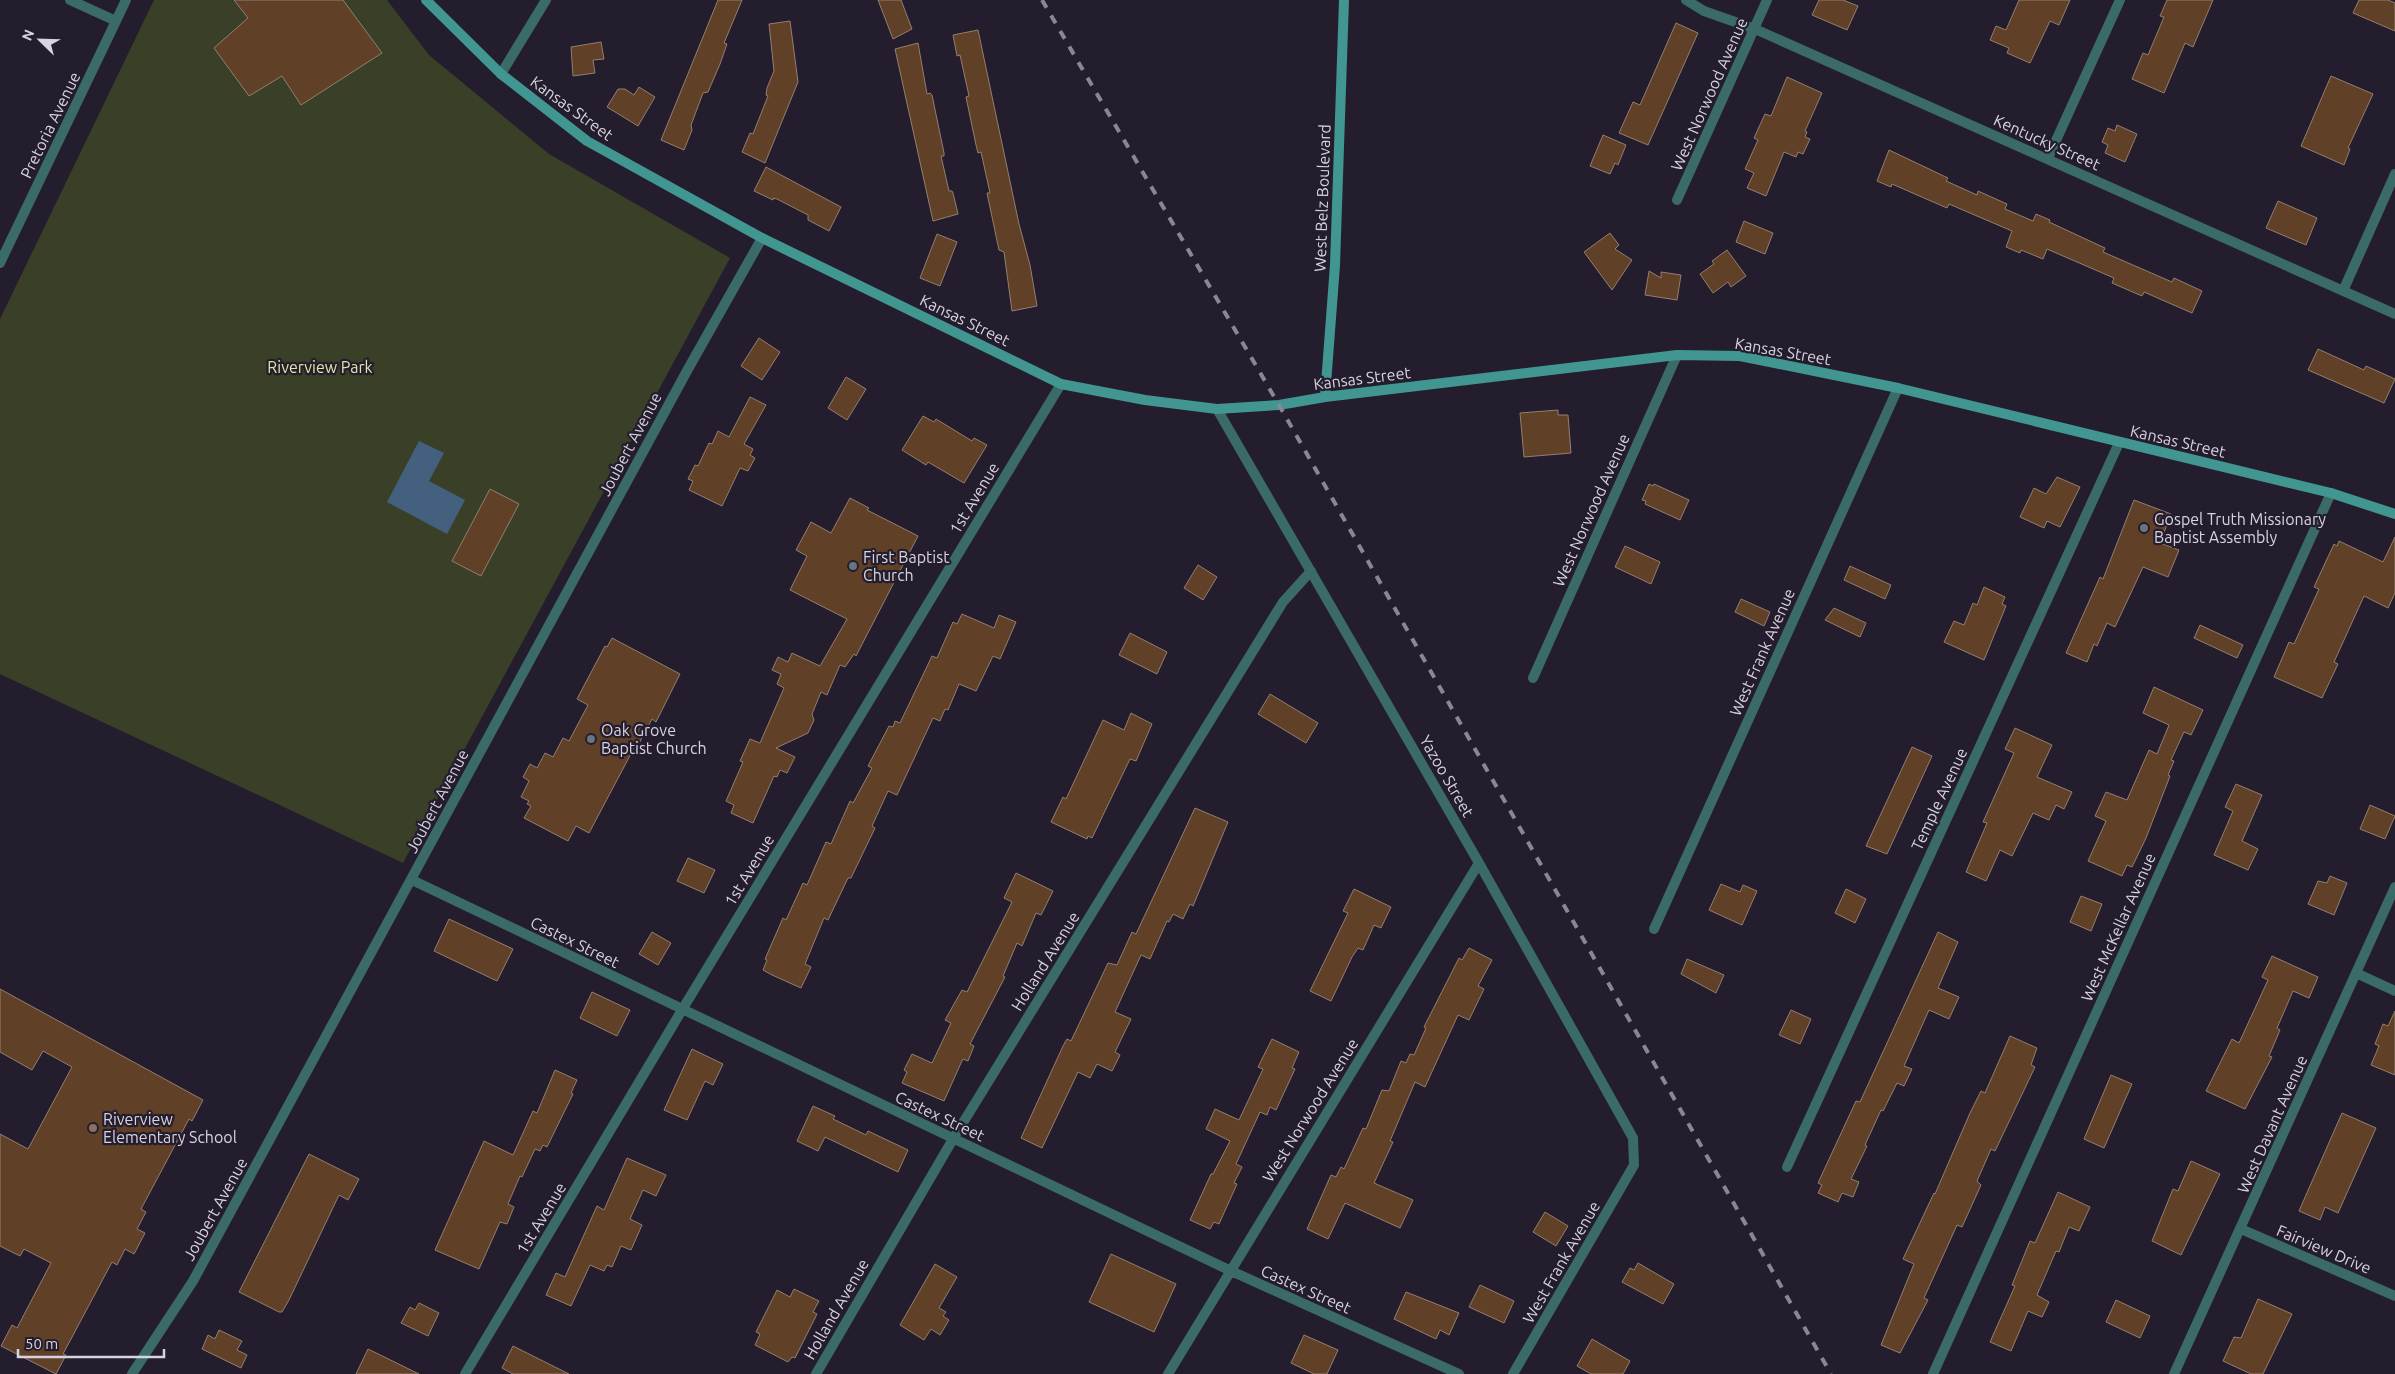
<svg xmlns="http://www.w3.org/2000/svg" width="2395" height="1374" viewBox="0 0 2395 1374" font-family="Ubuntu,sans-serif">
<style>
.green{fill:#3a3f27}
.water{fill:#43617e}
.building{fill:#604027;stroke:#937f70}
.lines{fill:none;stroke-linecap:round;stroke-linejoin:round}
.street{stroke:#3a6b69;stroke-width:10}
.secondary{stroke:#429692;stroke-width:10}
.rail{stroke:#8b8694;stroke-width:4;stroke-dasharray:9 9;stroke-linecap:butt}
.worship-dot{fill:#6b7280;stroke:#241d2e;stroke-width:2}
.education-dot{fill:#8d6e63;stroke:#241d2e;stroke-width:2}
.labels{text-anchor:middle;stroke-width:4.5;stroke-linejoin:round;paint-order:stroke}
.street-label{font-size:16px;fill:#d7d3df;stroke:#241d2e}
.park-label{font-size:16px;fill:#dbe9a5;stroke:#241d2e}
.poi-label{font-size:16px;fill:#d7d3df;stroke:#241d2e;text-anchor:start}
</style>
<rect width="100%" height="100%" fill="#241d2e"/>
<!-- green -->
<path class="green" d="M154 0H387L429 55 549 154 730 258 403 863 0 674V319Z"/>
<!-- water -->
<path class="water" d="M419 441 444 453 429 481 465 500 447 534 387 502Z"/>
<!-- building -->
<path class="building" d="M234 0H343L382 53 301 105 282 76 249 96 214 48 248 18Z
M718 0H742L724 43 727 44 720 64 708 92 703 93 691 125 692 130 684 150 661 140Z
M878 0H901L912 29 893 39Z
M1819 0H1843L1858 6 1847 30 1812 15Z
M2019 0H2070L2059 25 2050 21 2030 63 2007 53 2009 48 1990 40 1996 26 2006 30Z
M2167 0H2213L2193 47 2185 43 2164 93 2132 79 2143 53 2148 55 2164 17 2160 16Z
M2359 0H2388L2395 3V31L2353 13Z
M790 21 798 82 765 163 742 152 750 133 753 134 768 96 766 95 767 88 774 71 769 24Z
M1676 23 1698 33 1648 145 1619 133 1633 102 1640 105Z
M978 30 1019 224 1030 265 1037 306 1012 311 1004 252 999 250 987 193H990L981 152 978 153 976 145 966 97 969 96 960 55 957 56 953 35Z
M601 42 604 59 593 60 595 73 573 76 571 47Z
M918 43 927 94 930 93 932 95 944 153V156H941L949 191H952L953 193 958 214 933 221 895 49Z
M2331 76 2373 94 2348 148 2350 149 2344 165 2301 146Z
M1787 77 1822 93 1805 131 1807 132 1805 137 1810 139 1803 154 1798 152 1796 157 1784 152 1766 196 1747 188 1754 173 1745 169 1758 140 1754 138 1765 114 1771 116Z
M639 87 655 97 638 126 607 107 618 89H625L634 95Z
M2117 125 2137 134 2125 162 2105 153 2108 145 2102 142 2108 128 2115 131Z
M1603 135 1626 145 1618 165 1615 163 1610 174 1590 166Z
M1889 150 1948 178 1946 181 1977 195 1978 191 2007 204 2005 209 2033 221 2036 214 2050 220 2049 222 2105 248 2103 252 2172 282 2174 278 2202 291 2192 313 2144 292 2142 296 2112 283 2114 278 2047 249 2043 259 2021 250 2020 253 2006 247 2012 231 1949 204 1947 208 1892 184 1891 187 1877 181Z
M766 167 841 207 829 231 808 220V215L777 199 773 198V200L754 191Z
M2278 201 2317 218 2306 245 2266 228Z
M1744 221 1773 233 1765 254 1736 242Z
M1610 233 1619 245 1615 249 1632 260 1612 290 1584 252Z
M937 234 957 242 940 286 920 278Z
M1727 250 1746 276 1731 287 1728 282 1713 293 1700 274 1714 264 1712 261Z
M1649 271 1661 278V272L1681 275 1677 300 1645 295Z
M759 338 780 352 762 380 741 366Z
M2318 349 2364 370 2366 366 2395 379 2384 403 2308 370Z
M846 377 866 389 847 420 828 408Z
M750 397 766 405 744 444 753 449 750 455 755 458 748 471 740 468 722 506 689 490 693 481 688 479 695 465 698 466 709 443 712 444 718 431 729 437Z
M1558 410V415H1568L1571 453 1524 457 1520 413Z
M923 416 934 422 936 419 972 441 974 438 987 445 964 483 928 462 926 465 902 450Z
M2057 477 2080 487 2060 527 2047 521 2044 528 2020 517 2034 488 2046 494Z
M1649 484 1653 486 1654 484 1689 500 1680 520 1645 504 1646 501 1642 500Z
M490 489 519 504 481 576 452 561Z
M850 498 869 508 867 510 918 536 856 656 854 654 845 667 840 665 827 695 821 692 812 714 814 720 808 733 776 748 795 757 787 773 780 770 777 777 774 776 753 823 731 813 734 805 726 801 743 762 740 761 750 739 760 743 784 688 777 684 781 674 772 670 778 657 788 662 792 653 820 666 847 619 790 590 807 556 796 550 811 522 831 533Z
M2134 500 2171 514 2160 543 2179 550 2168 577 2143 567 2115 627 2107 623 2097 646 2094 644 2087 662 2066 653 2100 577 2103 579Z
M2395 537V593L2388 608 2364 596 2334 662 2338 664 2322 698 2274 677 2289 642 2294 644 2319 589 2314 587 2334 544 2337 546 2339 541 2383 562Z
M1625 546 1660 562 1651 584 1615 567Z
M1198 565 1217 577 1203 600 1184 588Z
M1850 566 1891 585 1885 599 1844 580Z
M1984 587 2005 597 2002 604 2006 606 1984 660 1944 642 1954 621 1964 625 1973 603 1977 605Z
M1741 599 1770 612 1764 626 1735 612Z
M1834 608 1866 623 1860 637 1825 620Z
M962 614 994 628 999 615 1016 622 1000 659 993 656 976 691 959 684 948 710 945 709 940 721 933 718 897 795 888 791 872 826 875 828 851 878H848L828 920 824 918 805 964 811 967 801 988 772 975 763 970 767 960 765 959 783 918 786 920 803 883 807 885 826 842 831 844 850 801 853 803 872 768 868 766 889 726 893 727 895 721 900 723 932 656 937 658 953 622 957 624Z
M2200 625 2243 645 2237 658 2194 638Z
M1130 633 1167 652 1157 674 1119 655Z
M612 638 680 674 656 722 652 719 636 749 634 748 589 833 576 826 568 841 524 818 531 806 527 804 529 801 521 797 529 781 523 777 530 764 537 768 545 753 553 757 563 738 569 741 588 705 577 699 605 646 607 647Z
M2154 687 2203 710 2191 735 2184 732 2171 760 2174 761 2168 775 2170 776 2146 838 2132 867 2127 865 2122 876 2088 861 2106 821 2095 816 2106 792 2127 800 2149 750 2157 754 2169 725 2143 713Z
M1270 694 1318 723 1306 743 1258 714Z
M1131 713 1152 724 1136 761 1130 759 1092 838 1088 836 1087 839 1051 822 1063 797 1066 799 1103 720 1124 730Z
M2015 728 2052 745 2037 777 2072 792 2064 809 2056 805 2049 820 2033 813 2012 856 2000 850 1986 881 1966 872 1987 823 1983 822 2014 753 2005 749Z
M1912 747 1932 756 1887 854 1866 846Z
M2236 784 2262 795 2242 841 2258 849 2248 870 2214 855 2233 811 2225 807Z
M2370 805 2395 816 2385 839 2360 829Z
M1195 808 1228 822 1193 906 1190 904 1183 919 1173 914 1169 922 1167 921 1150 959 1141 955 1115 1012 1131 1019 1115 1052 1120 1055 1112 1071 1097 1064 1090 1078 1078 1072 1042 1148 1021 1138 1063 1046 1067 1039 1071 1041 1108 963 1117 965 1132 932 1136 934Z
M688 858 715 870 704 893 677 881Z
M1016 873 1053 891 1041 915 1036 913 1022 946 1017 943 1003 976 1005 977 970 1044 974 1046 968 1061 963 1059 961 1063 944 1101 902 1083 907 1072 904 1070 912 1054 932 1063 951 1023 945 1020 962 990 967 992 1012 902 1004 898Z
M2330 876 2347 883 2334 915 2308 904 2318 881 2327 883Z
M1721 884 1740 892 1743 885 1757 891 1742 925 1709 910Z
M1354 889 1391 907 1381 928 1374 925 1363 950 1358 948 1352 957 1331 1001 1310 991 1348 913 1343 911Z
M1846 889 1866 899 1855 923 1835 913Z
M2081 896 2102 904 2091 931 2070 922Z
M449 919 513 949 497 981 434 951Z
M652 932 671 943 658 965 639 954Z
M1938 932 1958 942 1938 988 1959 997 1949 1019 1929 1010 1904 1066 1912 1069 1904 1086 1897 1083 1883 1111 1881 1110 1865 1145 1867 1146 1851 1179 1859 1182 1853 1197 1842 1193 1838 1202 1818 1193 1822 1185 1818 1183 1856 1101 1860 1102Z
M1469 948 1492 960 1478 986 1484 989 1469 1020 1458 1015 1425 1087 1415 1082 1390 1141 1393 1142 1374 1183 1413 1200 1400 1228 1345 1203 1328 1239 1307 1229 1331 1175 1336 1177 1341 1167 1344 1169 1363 1128 1366 1129 1382 1090 1389 1091 1401 1061 1406 1063 1410 1054 1414 1055 1426 1028 1424 1027 1459 958 1462 960Z
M2272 956 2318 977 2309 998 2293 991 2277 1028 2280 1030 2269 1056 2272 1057 2245 1109 2206 1091 2232 1039 2239 1043 2268 980 2262 977Z
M1687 959 1724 975 1716 993 1681 974Z
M0 989 203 1100 192 1121 189 1119 141 1209 146 1212 137 1229 145 1233 134 1254 125 1249 117 1265 112 1262 63 1354 66 1355 56 1374 1 1346 12 1325 17 1328 51 1263 24 1249 20 1256 0 1246V1134L28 1149 72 1067 43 1051 32 1070 0 1052Z
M592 992 630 1010 617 1036 580 1018Z
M1791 1010 1811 1019 1800 1044 1779 1035Z
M2395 1011V1075L2371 1065 2379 1046 2375 1044 2383 1024 2388 1026Z
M2010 1036 2037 1048 2031 1065 2035 1067 1995 1151 1991 1149 1977 1181 1981 1185 1962 1227 1957 1225 1924 1298 1928 1300 1900 1353 1881 1345 1914 1264 1903 1259 1934 1193 1935 1194 1970 1113 1981 1091 1985 1093Z
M1272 1039 1299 1052 1292 1068 1295 1069 1276 1110 1270 1107 1267 1115 1260 1112 1236 1164 1242 1167 1234 1183 1237 1184 1219 1224 1214 1222 1210 1229 1190 1220 1211 1174H1213L1230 1141 1206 1129 1215 1109 1239 1120 1263 1069 1258 1067Z
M692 1049 723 1064 713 1085 705 1081 687 1120 664 1110Z
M555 1070 577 1080 571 1093 573 1094 547 1147 543 1145 540 1151 535 1149 522 1177 520 1176 508 1204 514 1207 507 1224 500 1222 479 1269 435 1250 484 1141 513 1155 533 1111 537 1113Z
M2111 1075 2132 1084 2104 1148 2084 1139Z
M813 1106 835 1116 833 1119 866 1135 868 1131 908 1150 898 1172 825 1137 818 1151 797 1141Z
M2342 1113 2376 1128 2338 1213 2325 1207 2320 1220 2299 1211Z
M309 1154 359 1179 348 1200 339 1195 289 1300 282 1312H279L239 1292Z
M627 1158 666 1175 656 1196 643 1190 630 1219 642 1225 631 1250 621 1246 612 1267 607 1265 604 1271 590 1265 571 1306 546 1295 556 1273 565 1277 597 1206 604 1210Z
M2191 1161 2220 1174 2181 1255 2152 1241 2173 1189 2178 1191Z
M2058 1192 2090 1207 2079 1231 2069 1227 2059 1252 2056 1251 2037 1295 2049 1302 2042 1317 2028 1311 2011 1351 1990 1342 2015 1286 2012 1285 2030 1241 2035 1243Z
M1545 1212 1568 1226 1556 1246 1533 1232Z
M1111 1254 1176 1284 1154 1332 1089 1302Z
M1638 1263 1674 1284 1663 1304 1622 1282 1630 1268 1634 1270Z
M935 1264 957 1277 939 1308 946 1312 943 1316 949 1320 940 1335 931 1329 924 1340 900 1325Z
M1480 1285 1514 1301 1504 1323 1469 1307Z
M794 1289 819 1301 813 1312 817 1314 795 1358 792 1357 788 1362 755 1345 760 1334 756 1332 777 1290 790 1297Z
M1406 1292 1459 1313 1449 1335 1440 1330 1436 1339 1394 1319Z
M2258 1299 2292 1314 2263 1374H2251L2223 1361 2234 1337 2241 1338Z
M2116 1300 2150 1316 2140 1338 2106 1322Z
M419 1303 439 1313 428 1336 401 1323 410 1307 415 1310Z
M219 1330 242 1341 237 1350 247 1355 241 1368 202 1349 208 1335 215 1339Z
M1304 1335 1338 1350 1327 1374H1314L1291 1363Z
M1592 1339 1630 1361 1623 1374H1591L1577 1366Z
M513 1346 569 1374H513L502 1368Z
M368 1349 419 1374H356Z"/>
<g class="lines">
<!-- street -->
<path class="street" d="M70 0 116 21
M1686 0 1704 11 1755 29 2395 314
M501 74 546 0
M2048 158 2120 0
M1677 200 1767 0
M0 263 126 0
M2343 291 2395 174
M1217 409 1479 863 1633 1138 1634 1165 1513 1374
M1533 678 1677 355
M412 880 1229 1270 1459 1374
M1654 929 1898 388
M2356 973 2395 991
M1787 1167 2119 443
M2241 1229 2395 1296
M132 1374 193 1281 688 369 762 238
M465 1374 682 1010 1061 384
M816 1374 953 1139 1283 602 1311 571
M1168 1374 1479 863
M1933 1374 2331 493
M2174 1374 2395 887"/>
<!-- secondary -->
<path class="secondary" d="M426 0 501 74 587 141 762 238 1061 384 1145 400 1217 409 1279 405 1325 397 1677 355 1740 356 1898 388 2331 493 2395 514
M1325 397 1335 265 1344 0"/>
<!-- rail -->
<path class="rail" d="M1042 0 1279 405 1831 1374"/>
</g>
<!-- markers -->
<g class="worship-dot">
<circle cx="2144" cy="528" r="5"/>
<circle cx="853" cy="566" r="5"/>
<circle cx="591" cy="739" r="5"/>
</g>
<circle class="education-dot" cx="93" cy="1128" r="5"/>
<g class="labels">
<!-- street labels -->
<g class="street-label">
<text transform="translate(1709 94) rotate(-66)" y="6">West Norwood Avenue</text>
<text transform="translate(572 108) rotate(36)" y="6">Kansas Street</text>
<text transform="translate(50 125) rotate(-64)" y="6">Pretoria Avenue</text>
<text transform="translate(2047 142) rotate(24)" y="6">Kentucky Street</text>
<text transform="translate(1322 198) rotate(-88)" y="6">West Belz Boulevard</text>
<text transform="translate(965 320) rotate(26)" y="6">Kansas Street</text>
<text transform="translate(1783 351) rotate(10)" y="6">Kansas Street</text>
<text transform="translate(1362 378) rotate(-7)" y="6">Kansas Street</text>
<text transform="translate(2178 441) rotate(13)" y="6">Kansas Street</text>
<text transform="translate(630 444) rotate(-62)" y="6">Joubert Avenue</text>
<text transform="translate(974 498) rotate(-59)" y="6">1st Avenue</text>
<text transform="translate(1591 510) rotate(-66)" y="6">West Norwood Avenue</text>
<text transform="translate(1762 652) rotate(-66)" y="6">West Frank Avenue</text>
<text transform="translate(1447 776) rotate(60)" y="6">Yazoo Street</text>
<text transform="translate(1939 799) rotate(-65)" y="6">Temple Avenue</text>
<text transform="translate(437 801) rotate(-62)" y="6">Joubert Avenue</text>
<text transform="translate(749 870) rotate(-59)" y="6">1st Avenue</text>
<text transform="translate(2118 927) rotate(-66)" y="6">West McKellar Avenue</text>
<text transform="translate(575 942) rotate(26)" y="6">Castex Street</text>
<text transform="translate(1045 961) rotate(-58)" y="6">Holland Avenue</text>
<text transform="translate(1310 1110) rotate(-58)" y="6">West Norwood Avenue</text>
<text transform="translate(940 1116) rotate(25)" y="6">Castex Street</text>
<text transform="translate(2272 1124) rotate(-66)" y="6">West Davant Avenue</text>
<text transform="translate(215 1209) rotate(-61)" y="6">Joubert Avenue</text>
<text transform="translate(541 1218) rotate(-59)" y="6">1st Avenue</text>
<text transform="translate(2324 1249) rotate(23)" y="6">Fairview Drive</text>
<text transform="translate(1561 1262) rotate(-60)" y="6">West Frank Avenue</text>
<text transform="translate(1306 1289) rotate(24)" y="6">Castex Street</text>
<text transform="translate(836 1309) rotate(-60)" y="6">Holland Avenue</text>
</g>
<!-- park labels -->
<g class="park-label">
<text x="320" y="373">Riverview Park</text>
</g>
<!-- poi labels -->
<g class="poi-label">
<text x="2154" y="525">Gospel Truth Missionary<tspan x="2154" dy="18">Baptist Assembly</tspan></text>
<text x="863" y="563">First Baptist<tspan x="863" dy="18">Church</tspan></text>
<text x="601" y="736">Oak Grove<tspan x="601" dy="18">Baptist Church</tspan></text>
<text x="103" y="1125">Riverview<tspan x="103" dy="18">Elementary School</tspan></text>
</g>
</g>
<!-- north arrow -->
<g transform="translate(40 40) rotate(293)" stroke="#241d2e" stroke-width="4" paint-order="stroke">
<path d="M0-4L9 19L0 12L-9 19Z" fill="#d7d3df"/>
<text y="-8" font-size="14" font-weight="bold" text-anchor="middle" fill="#d7d3df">N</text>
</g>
<!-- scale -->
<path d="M18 1349v8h146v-8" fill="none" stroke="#d7d3df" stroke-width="2.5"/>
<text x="25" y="1349" font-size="15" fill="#d7d3df" stroke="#241d2e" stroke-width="4" paint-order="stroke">50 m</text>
</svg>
